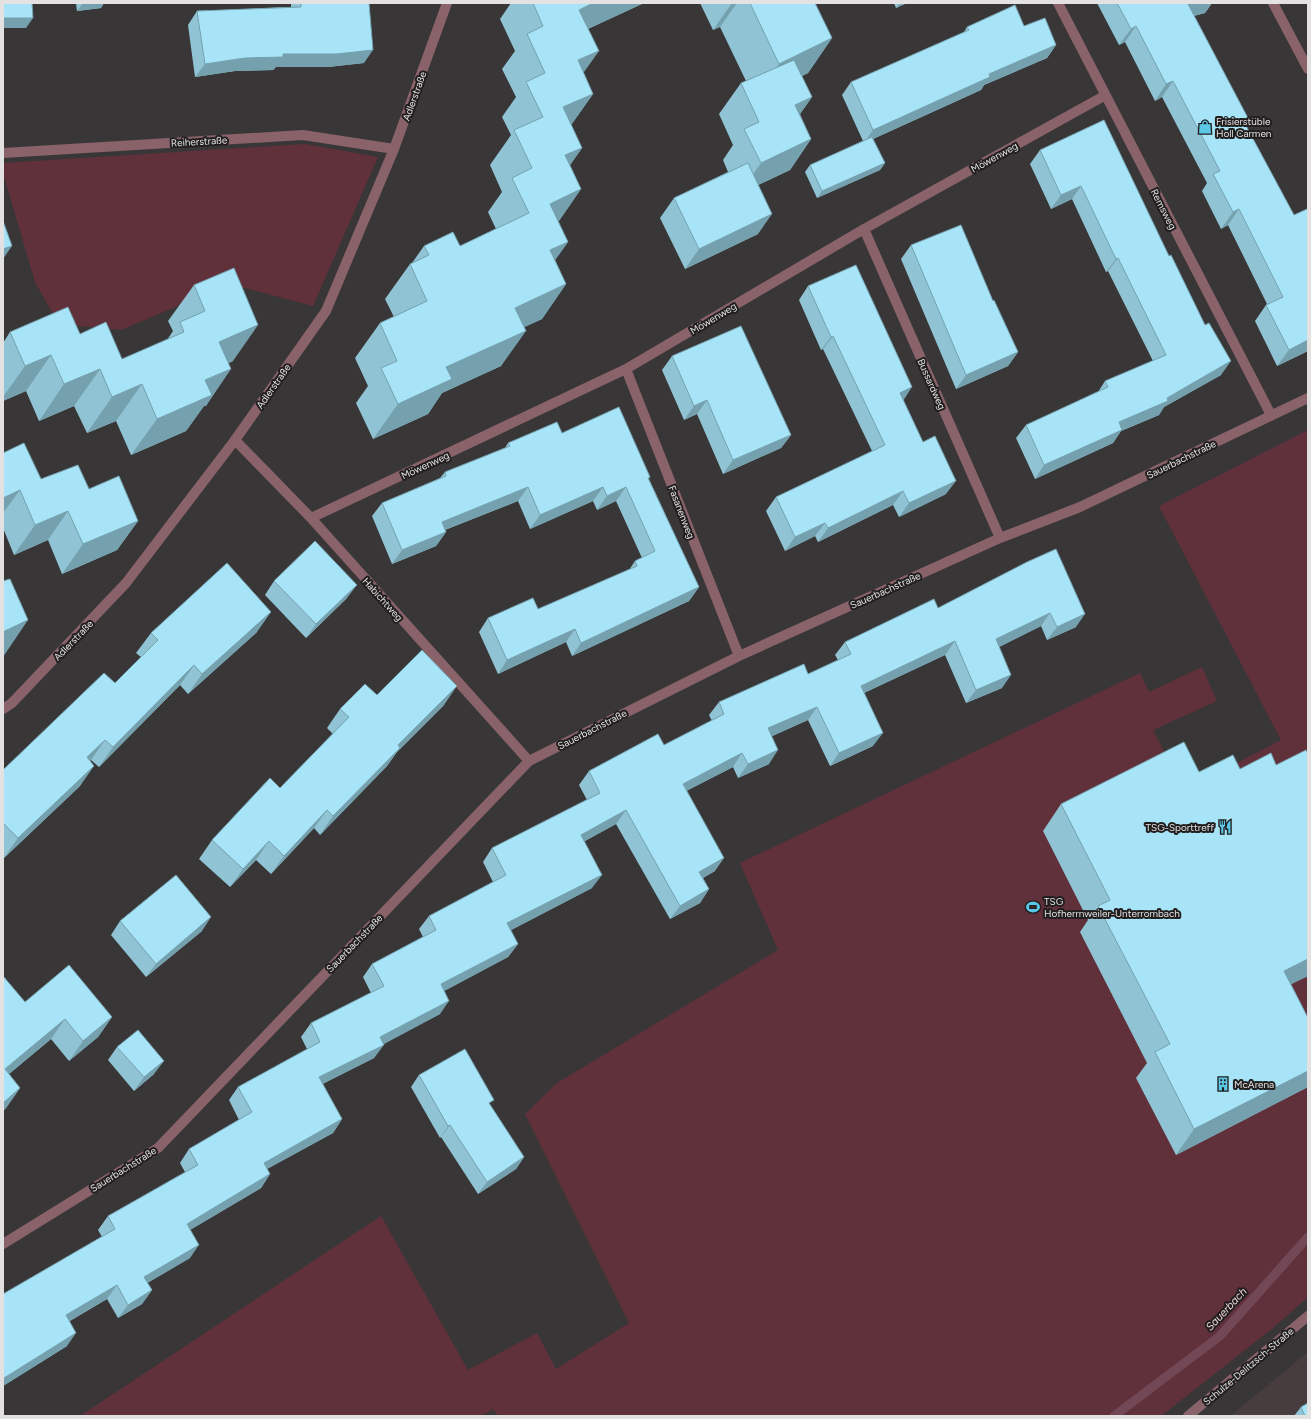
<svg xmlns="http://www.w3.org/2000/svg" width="1311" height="1419" viewBox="0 0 1311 1419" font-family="Figtree,sans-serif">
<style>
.built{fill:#473d3f}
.green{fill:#61313b}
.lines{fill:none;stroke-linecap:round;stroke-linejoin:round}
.stream{stroke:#734856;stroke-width:9}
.minor{stroke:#896369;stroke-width:10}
.wall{fill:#90c4d4}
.shaded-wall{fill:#75a0ad}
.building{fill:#a7e4f7;stroke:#75a0ad}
.labels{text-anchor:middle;stroke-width:4;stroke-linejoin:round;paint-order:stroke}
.street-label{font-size:10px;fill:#e3e1e1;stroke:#201e1e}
.poi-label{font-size:10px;fill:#e3e1e1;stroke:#201e1e;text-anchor:start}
.water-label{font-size:11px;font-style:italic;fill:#eed5d9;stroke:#201e1e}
</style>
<rect width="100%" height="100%" fill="#393637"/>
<!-- built -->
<path class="built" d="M1308 1352V1416H1230Z"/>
<!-- green -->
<path class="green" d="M305 144 378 157 313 306 230 284 121 330 59 324 35 282 3 173V163Z
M1308 430V1297L1273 1328 1161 1416H498L493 1409 482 1416H80L381 1216 468 1370 537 1333 556 1369 629 1323 525 1114 557 1083 778 950 740 863 1140 673 1149 692 1202 667 1217 701 1153 730 1184 790 1281 740 1159 506Z"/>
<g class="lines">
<!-- stream -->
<path class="stream" d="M1114 1416 1220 1336 1308 1237"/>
<!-- minor -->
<path class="minor" d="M1058 3 1271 415
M1273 3 1308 69
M3 153 303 135 394 149
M864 229 1000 538
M626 369 739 656
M235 440 311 518 529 761
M311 518 626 369 864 229 1104 96
M3 709 12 703 126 583 235 440 326 311 394 149 447 3
M3 1244 158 1148 529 761 739 656 1000 538 1080 507 1308 398
M1188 1416 1308 1316"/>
</g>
<!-- wall -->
<path class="wall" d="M76 3H104L101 8 77 11Z
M291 3H369L364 63 328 67H276L273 70 235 71 195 77 188 25 197 11 291 7Z
M511 3H644L588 29 583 72 593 94 571 125 582 148 570 165 581 189 558 222 568 242 555 260 566 284 542 319 524 327 501 366 442 393 428 414 373 439 356 403 368 386 355 358 380 323 394 317 385 299 410 264 412 263 424 246H460L496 229 488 212 502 192 490 165 511 135 502 117 516 97 502 69 515 51 500 19Z
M700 3H815L832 38 808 73 802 76 812 97 800 114 811 139 790 170 758 185V234L685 269 660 218 674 198 728 172 723 160 733 145 719 114 741 83 746 81 720 27 713 30Z
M894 3H907L896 8Z
M1097 3H1212L1205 13 1194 16 1245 124 1294 215 1308 211V351L1277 366 1255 321 1266 305 1267 304 1228 225 1221 229 1202 191 1207 183 1162 97 1155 101 1125 42 1119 45Z
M1024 26 1056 45 1047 58 984 85 981 90 873 139 885 163 880 170 817 198 805 172 810 165 863 141 842 95 851 82 964 32 967 27Z
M1104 120 1221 375 1164 407 1159 415 1121 431 1113 443 1035 479 1016 438 1026 425 1098 392 1105 381 1153 361 1108 271 1106 272 1072 199 1051 209 1030 164 1040 150Z
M911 245 993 301 1018 352 1008 366 956 389 901 259Z
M194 285 233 361 229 363 206 406H204L186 431 131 455 116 421 87 433 74 406 39 421 26 391 3 401V343L10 332 80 334 122 359 167 340 173 331 168 321Z
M808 286 903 400 946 494 899 517 893 505 818 542 815 536 785 551 766 511 776 497 872 451 823 349 821 350 799 300Z
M672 356 791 435 781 448 723 474 697 414 684 420 662 370Z
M562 433 650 477 649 479 699 587 689 601 572 656 566 642 498 674 479 632 488 618 538 609 629 570 635 561 642 558 616 501 597 510 593 501 530 529 518 501 445 530 446 532 436 546 392 564 372 516 382 503 440 478 445 472 505 448 508 443Z
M3 453 41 479 89 489 138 521 117 550 62 574 48 540 14 555 3 528Z
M1027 562 1076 627 1047 640 1041 626 999 647 1002 688 966 703 945 655 864 693 873 746 830 766 808 720 772 736 769 764 738 778 733 767 686 791 715 871 703 878 709 889 700 903 670 919 616 824 585 841 592 888 511 930 518 944 508 957 444 991 440 1014 383 1044 374 1058 322 1084 342 1119 333 1133 267 1169 270 1174 261 1188 190 1230V1258L147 1283 152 1290 142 1304 118 1318 107 1299 70 1321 67 1346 3 1386V1294L102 1237 98 1230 108 1216 185 1172 180 1163 189 1149 239 1120 229 1100 238 1087 307 1049 301 1037 311 1023 371 993 363 977 372 964 423 937 419 929 429 916 493 882 483 862 492 848 587 800 579 785 589 771 664 745 712 721 709 715 719 702 808 674 838 660 835 655 845 642 938 608Z
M274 581 347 598 306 638 265 595Z
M257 632 188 694 180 685 99 767 91 760 90 761 80 786 4 858H3V770L115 683 141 657 136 653 151 633Z
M377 695 444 705 397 752 387 766 320 835 314 828 271 874 256 860 230 887 199 859 212 840 280 788 333 734 327 728 340 709Z
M1199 772 1308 976 1291 984 1308 1018V1087L1176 1155 1136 1078 1147 1063 1080 932 1088 920 1043 831 1061 804Z
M120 921 202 931 146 977 111 935Z
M3 976 25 1002 112 1017 98 1037 69 1061 51 1039 9 1074 20 1088 6 1108 3 1111Z
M117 1047 154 1074 134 1091 108 1060Z
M419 1075 490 1105 524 1157 516 1169 478 1194 441 1137 440 1138 411 1087Z
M1301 1407 1308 1416H1294Z"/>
<!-- shaded-wall -->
<path class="shaded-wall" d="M83 3H104L101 8 77 11Z
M593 3H644L555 44 579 10Z
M732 3H737L720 27 713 30Z
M900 3H907L896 8Z
M1191 3H1212L1205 13 1177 20 1188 4Z
M3 18H33L26 28H3Z
M1136 26 1125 42 1119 45 1131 29Z
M832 38 808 73 755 98 779 64Z
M1056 45 1047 58 984 85 981 90 864 143 873 130 989 74Z
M373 50 364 63 328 67H276L273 70 235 71 195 77 205 64 245 58 283 54Z
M599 51 574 86 578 60Z
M1173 81 1162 97 1155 101 1166 84Z
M593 94 569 128 563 107Z
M812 97 790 128 795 105Z
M1249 120 1237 136 1244 122Z
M811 139 790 170 739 194 761 163Z
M582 148 558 182 565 155Z
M885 163 880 170 817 198 822 191Z
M1081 186 1072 199 1051 209 1061 195Z
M581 189 557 224 550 204Z
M1239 209 1228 225 1221 229 1233 212Z
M772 214 758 234 685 269 699 249Z
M568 242 543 277 550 250Z
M12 246 3 259V249Z
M1118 258 1108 271 1106 272 1116 259Z
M566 284 542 319 490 343 515 308Z
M258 325 233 361 194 378 219 342Z
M526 331 501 366 442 393 428 414 373 439 398 404 446 367Z
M833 336 823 349 821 350 831 337Z
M1308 340V351L1277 366 1289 350Z
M1018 352 1008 366 956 389 966 375Z
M51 355 26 391 3 401V397L25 366Z
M1231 361 1221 375 1164 407 1159 415 1121 431 1113 443 1035 479 1044 465 1119 422 1167 398Z
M100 369 74 406 39 421 64 384Z
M231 369 206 406H204L186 431 131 455 157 419 205 380Z
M142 384 116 421 87 433 112 397Z
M912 387 903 401 900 393Z
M707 400 697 414 684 420 694 406Z
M791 435 781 448 723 474 733 460Z
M956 481 946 494 899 517 909 503Z
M528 487 518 501 432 535 442 522Z
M603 487 593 501 530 529 540 515Z
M626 487 616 501 597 510 607 496Z
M20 490 3 513V498Z
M903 491 893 505 818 542 828 528Z
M68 511 48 540 14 555 35 525Z
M138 521 117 550 62 574 83 544Z
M825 523 815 536 785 551 795 537Z
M446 532 436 546 392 564 402 550Z
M357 585 347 598 306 638 316 624Z
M699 587 689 601 572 656 581 643Z
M271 612 257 632 188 694 202 674Z
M1050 613 1041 626 987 653 996 639Z
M1085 614 1076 627 1047 640 1057 627Z
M28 620 3 657V632Z
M575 629 566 642 498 674 507 660Z
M955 641 945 655 851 699 861 686Z
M194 665 180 685 99 767 113 747Z
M1011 675 1002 688 966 703 976 690Z
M457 686 444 705 397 752 387 766 320 835 333 816 398 745Z
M817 707 808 720 759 742 768 728Z
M883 733 873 746 830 766 839 753Z
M105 740 91 760 73 778 87 757Z
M778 750 769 764 738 778 748 764Z
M742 753 733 767 673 798 683 784Z
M94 766 80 786 4 858 18 838Z
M327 810 314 828 271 874 284 856Z
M626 810 616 824 572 848 581 835Z
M269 841 256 860 230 887 243 869Z
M724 858 715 871 690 885 699 872Z
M602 875 592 888 498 937 507 923Z
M709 889 700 903 670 919 680 906Z
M211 917 202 931 146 977 156 964Z
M518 944 508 957 431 998 441 984Z
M1308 959V976L1265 997 1284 971Z
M449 1001 440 1014 371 1051 380 1037Z
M112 1017 98 1037 69 1061 83 1041Z
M65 1019 51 1039 3 1079 5 1069Z
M384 1045 374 1058 309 1091 319 1077Z
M164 1061 154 1074 134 1091 144 1077Z
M1308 1071V1087L1176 1155 1194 1129Z
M20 1088 6 1108 3 1111V1103Z
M342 1119 333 1133 254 1176 264 1163Z
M450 1125 441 1137 440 1138 448 1126Z
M524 1157 516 1169 478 1194 487 1182Z
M270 1174 261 1188 178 1237 187 1224Z
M199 1245 190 1258 134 1291 144 1277Z
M117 1285 107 1299 57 1328 66 1315Z
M152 1290 142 1304 118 1318 128 1305Z
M76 1333 67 1346 3 1386V1379L4 1378Z"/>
<!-- building -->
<path class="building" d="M3 3H32L33 18H3Z
M301 3H369L373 50 337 54H283V57L245 58 205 64 197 11 301 7Z
M533 3H593L579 10 599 51 578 60 593 94 563 107 582 148 565 155 581 189 550 204 568 242 550 250 566 284 515 308 526 331 446 367 452 379 398 404 381 368 397 361 380 323 427 301 410 264 429 255 424 246 453 232 460 246 529 213 512 178 532 168 514 130 543 117 526 82 545 73 527 34 543 26Z
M750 3H815L832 38 779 64Z
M1117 3H1191L1188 4 1249 120 1244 122 1294 215 1307 209 1308 211V340L1289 350 1266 305 1283 297 1239 209 1233 212 1213 174 1220 171 1173 81 1166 84 1136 26 1131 29Z
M1015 5 1024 26 1045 18 1056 45 989 74 990 77 873 130 851 82 969 30 967 27Z
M794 60 812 97 795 105 811 139 761 163 744 129 759 122 741 83Z
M1104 120 1169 256 1171 255 1205 325 1209 323 1231 361 1167 398 1168 401 1119 422 1122 430 1044 465 1026 425 1108 387 1105 381 1166 355 1118 258 1116 259 1081 186 1061 195 1040 150Z
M872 137 885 163 822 191 810 165Z
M748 163 772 214 699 249 674 198Z
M3 221 12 246 3 249Z
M961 225 993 301 994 300 1018 352 966 375 911 245Z
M856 265 912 387 900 393 923 442 935 436 956 481 909 503 903 491 828 528 825 523 795 537 776 497 885 445 833 336 831 337 808 286Z
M234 268 258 325 219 342 231 369 205 380 212 395 157 419 142 384 112 397 100 369 64 384 51 355 25 366 10 332 68 307 80 334 106 322 122 359 184 332 180 322 205 311 194 285Z
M741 326 791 435 733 460 707 400 694 406 672 356Z
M619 407 650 477 648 478 699 587 581 643 575 629 507 660 488 618 533 598 538 609 637 566 635 561 655 551 626 487 607 496 603 487 540 515 528 487 442 522 446 532 402 550 382 503 446 476 445 472 510 446 508 443 557 422 562 433Z
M24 443 41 479 78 465 89 489 119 476 138 521 83 544 68 511 35 525 20 490 3 498V453Z
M315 541 357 585 316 624 274 581Z
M1056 549 1085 614 1057 627 1050 613 996 639 1011 675 976 690 955 641 861 686 883 733 839 753 817 707 768 728 778 750 748 764 742 753 683 784 724 858 699 872 709 889 680 906 626 810 581 835 602 875 507 923 518 944 441 984 449 1001 380 1037 384 1045 319 1077 342 1119 264 1163 270 1174 187 1224 199 1245 144 1277 152 1290 128 1305 117 1285 66 1315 76 1333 4 1378 3 1376V1294L115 1229 108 1216 198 1165 189 1149 252 1112 238 1087 320 1042 311 1023 384 986 372 964 436 930 429 916 506 875 492 848 600 793 589 771 658 734 664 745 724 714 719 702 804 664 808 674 851 654 845 642 934 599 938 608 1027 562Z
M227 563 271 612 202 674 194 665 113 747 105 740 87 757 94 766 18 838 3 823V770L104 673 115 683 158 640 151 633Z
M10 579 28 620 3 632V581Z
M422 650 457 686 398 745 400 748 333 816 327 810 284 856 269 841 243 869 212 840 270 778 280 788 349 717 340 709 365 684 377 695Z
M1184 742 1199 772 1233 755 1240 769 1271 753 1276 765 1306 750 1308 754V959L1284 971 1308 1018V1071L1194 1129 1155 1052 1170 1044 1098 906 1110 900 1061 804Z
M176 875 211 917 156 964 120 921Z
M69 965 112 1017 83 1041 65 1019 5 1069 20 1088 3 1103V976L25 1002Z
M138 1030 164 1061 144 1077 117 1047Z
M465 1049 494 1100 489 1103 524 1157 487 1182 450 1125 448 1126 419 1075Z
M1308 1403V1416H1305L1301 1407Z"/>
<!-- icons -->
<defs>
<g id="shop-bare" transform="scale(1.08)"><path d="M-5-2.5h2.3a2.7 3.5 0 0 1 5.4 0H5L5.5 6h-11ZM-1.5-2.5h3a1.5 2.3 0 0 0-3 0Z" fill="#5bc8e7" stroke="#201e1e" stroke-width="2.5" paint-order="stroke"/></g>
<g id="restaurant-bare" transform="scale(1.08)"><path d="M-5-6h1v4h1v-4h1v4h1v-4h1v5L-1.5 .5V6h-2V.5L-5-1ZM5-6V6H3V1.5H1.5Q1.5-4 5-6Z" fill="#5bc8e7" stroke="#201e1e" stroke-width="2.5" paint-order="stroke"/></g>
<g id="stadium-bare" transform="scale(1.08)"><path d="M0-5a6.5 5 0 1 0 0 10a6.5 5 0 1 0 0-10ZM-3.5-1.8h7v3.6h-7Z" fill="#5bc8e7" stroke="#201e1e" stroke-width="2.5" paint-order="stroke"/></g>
<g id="building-bare" transform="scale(1.08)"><path d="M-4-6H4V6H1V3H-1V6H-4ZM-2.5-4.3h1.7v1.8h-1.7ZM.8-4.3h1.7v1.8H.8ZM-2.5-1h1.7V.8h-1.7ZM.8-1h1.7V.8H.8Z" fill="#5bc8e7" stroke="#201e1e" stroke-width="2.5" paint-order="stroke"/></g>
</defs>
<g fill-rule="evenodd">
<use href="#shop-bare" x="1205" y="127"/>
<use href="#restaurant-bare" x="1225" y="827"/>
<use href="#stadium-bare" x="1033" y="907"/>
<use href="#building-bare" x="1223" y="1084"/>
</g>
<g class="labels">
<!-- street labels -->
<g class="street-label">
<text transform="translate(414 96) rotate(-70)" y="4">Adlerstraße</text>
<text transform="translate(199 141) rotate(-3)" y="4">Reiherstraße</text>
<text transform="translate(994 157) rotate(-29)" y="4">Möwenweg</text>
<text transform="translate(1164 209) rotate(63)" y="4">Remsweg</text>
<text transform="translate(713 318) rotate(-31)" y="4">Möwenweg</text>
<text transform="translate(932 384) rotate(66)" y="4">Bussardweg</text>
<text transform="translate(273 386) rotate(-55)" y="4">Adlerstraße</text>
<text transform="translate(1181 459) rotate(-26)" y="4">Sauerbachstraße</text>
<text transform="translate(425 465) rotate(-25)" y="4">Möwenweg</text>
<text transform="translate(682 512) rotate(69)" y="4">Fasanenweg</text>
<text transform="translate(885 590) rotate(-24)" y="4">Sauerbachstraße</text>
<text transform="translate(383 599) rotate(48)" y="4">Habichtweg</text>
<text transform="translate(73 640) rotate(-46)" y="4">Adlerstraße</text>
<text transform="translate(592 729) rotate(-27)" y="4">Sauerbachstraße</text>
<text transform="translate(354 943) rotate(-46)" y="4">Sauerbachstraße</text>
<text transform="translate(123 1169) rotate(-32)" y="4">Sauerbachstraße</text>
<text transform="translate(1248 1366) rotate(-40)" y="4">Schulze-Delitzsch-Straße</text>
</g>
<!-- poi labels -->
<g class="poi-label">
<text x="1216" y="125">Frisierstüble<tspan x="1216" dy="12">Holl Carmen</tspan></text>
<text x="1214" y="831" text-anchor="end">TSG-Sporttreff</text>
<text x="1044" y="905">TSG<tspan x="1044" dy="12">Hofherrnweiler-Unterrombach</tspan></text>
<text x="1234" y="1088">McArena</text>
</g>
<!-- water labels -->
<g class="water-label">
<text transform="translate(1226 1309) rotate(-47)" y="4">Sauerbach</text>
</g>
</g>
<!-- border -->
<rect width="1311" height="1419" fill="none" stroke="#e3e1e1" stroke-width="8"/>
</svg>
